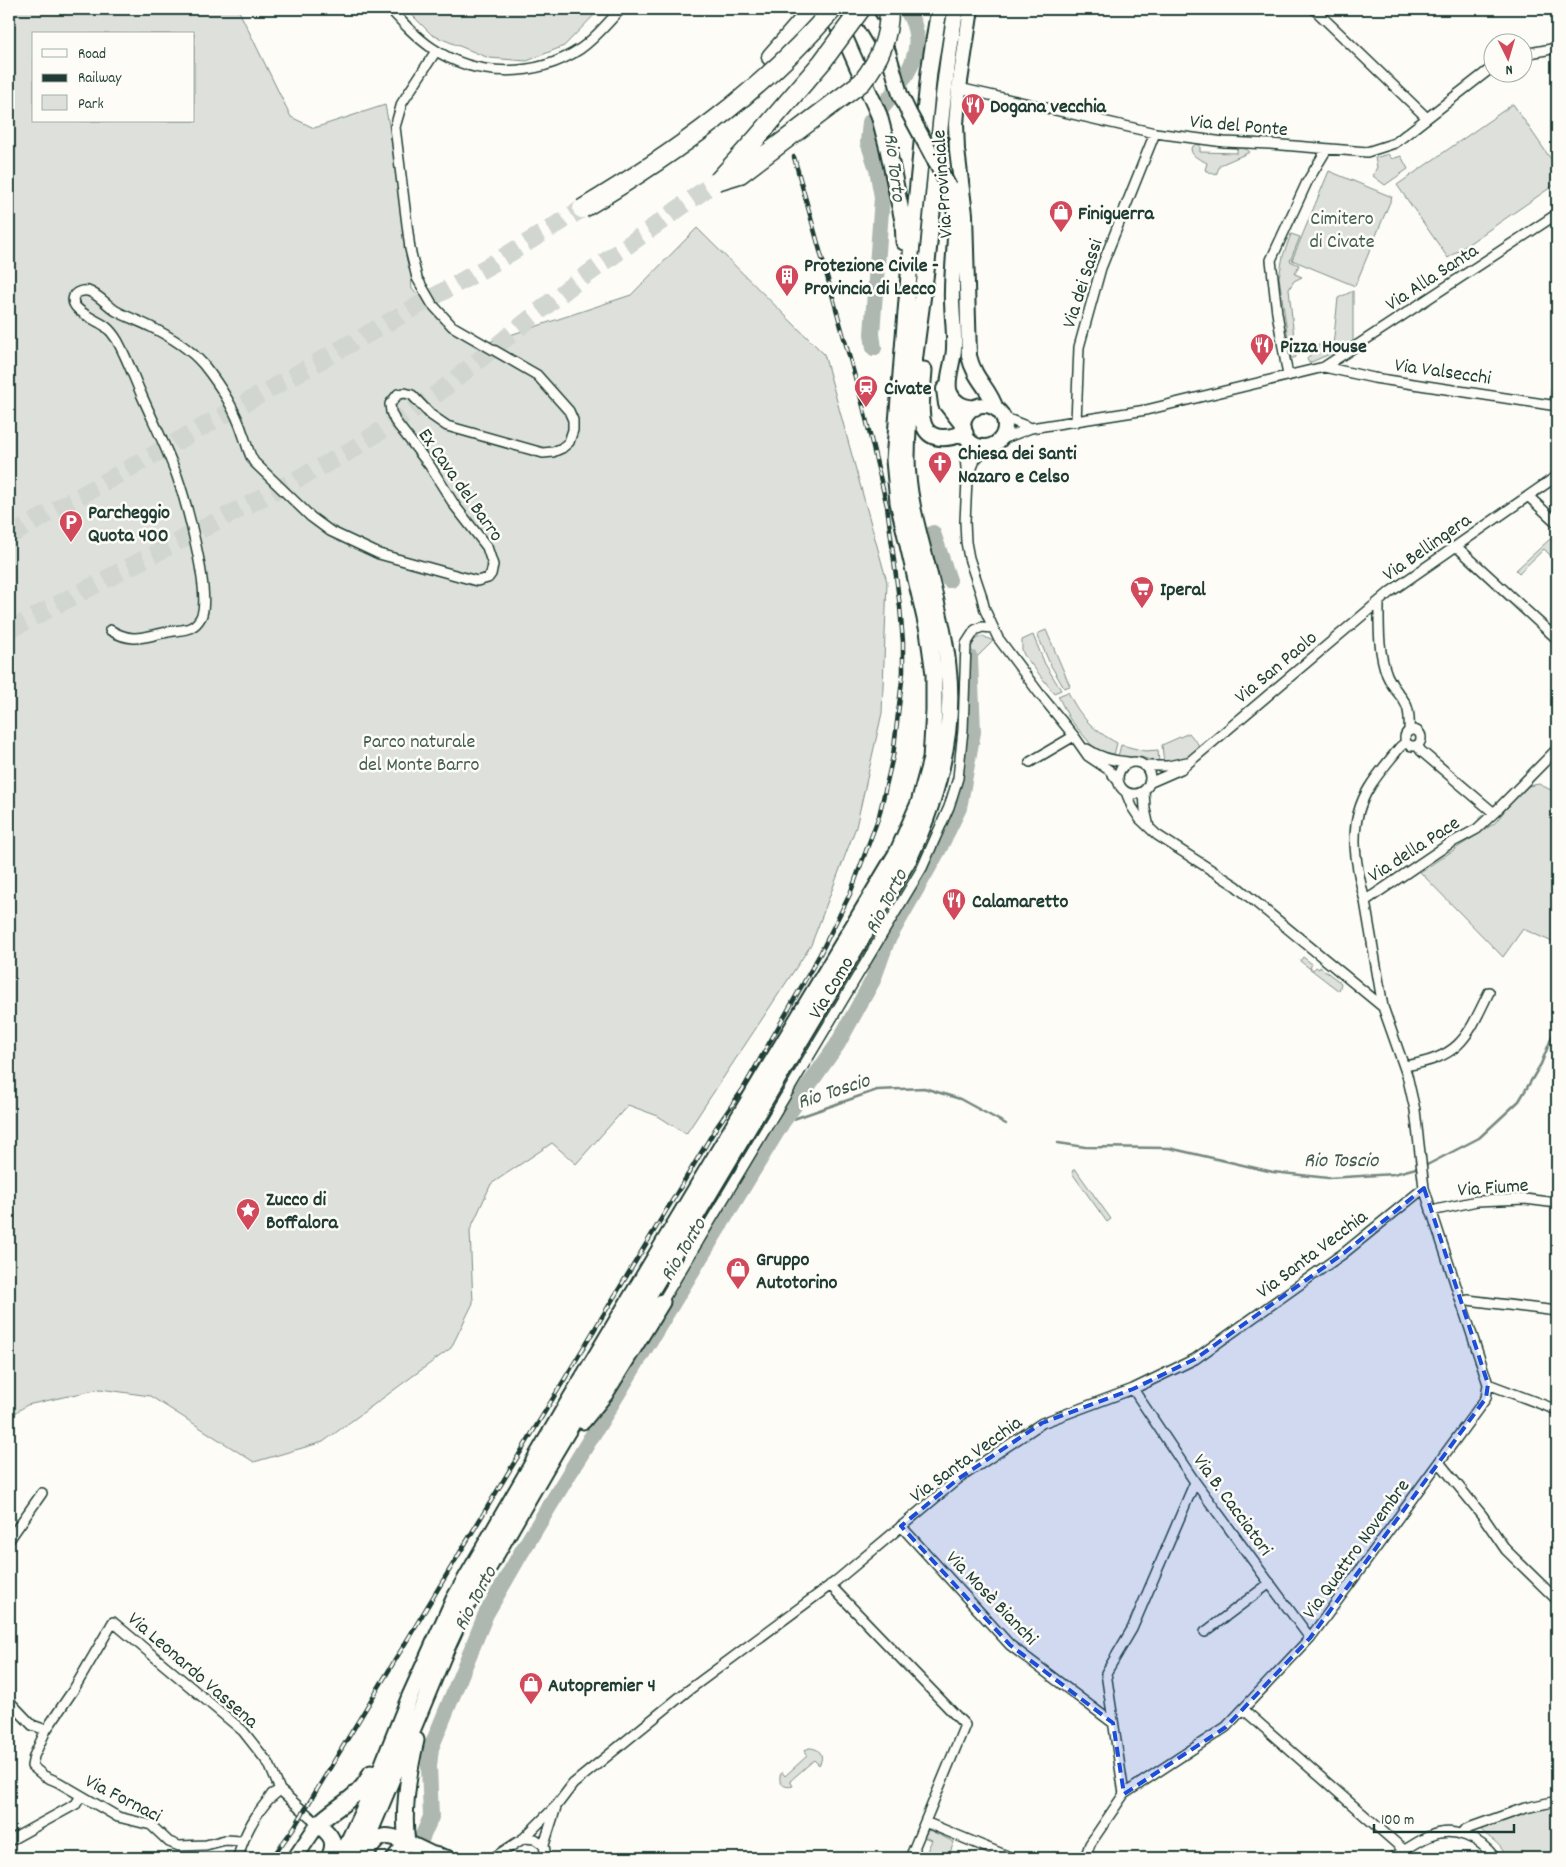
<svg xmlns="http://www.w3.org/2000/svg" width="1566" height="1867" viewBox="0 0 1566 1867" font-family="Dekko,sans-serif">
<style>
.green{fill:#dde0db;stroke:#7e8e88;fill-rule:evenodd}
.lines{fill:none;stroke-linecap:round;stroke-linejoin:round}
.stream{stroke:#75877f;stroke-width:2.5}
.river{stroke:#aeb8b1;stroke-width:16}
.highway-tunnel{stroke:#d1d6d0;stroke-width:18;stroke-dasharray:18 9;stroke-linecap:butt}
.street-casing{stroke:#1f3d34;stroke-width:12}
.secondary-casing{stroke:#1f3d34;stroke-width:18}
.primary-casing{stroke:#1f3d34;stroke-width:19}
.highway-casing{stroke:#1f3d34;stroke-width:21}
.street{stroke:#fdfcf7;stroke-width:9}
.secondary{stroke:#fdfcf7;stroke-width:14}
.primary{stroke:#fdfcf7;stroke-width:15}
.highway{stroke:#fdfcf7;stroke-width:18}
.rail-casing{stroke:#1f3d34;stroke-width:4.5}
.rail{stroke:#fdfcf7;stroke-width:2.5;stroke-dasharray:8;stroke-linecap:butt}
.secondary-bridge-casing{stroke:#1f3d34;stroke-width:18;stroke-linecap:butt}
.highway-bridge-casing{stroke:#1f3d34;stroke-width:21;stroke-linecap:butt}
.secondary-bridge{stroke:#fdfcf7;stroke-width:14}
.highway-bridge{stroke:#fdfcf7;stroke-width:18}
.marked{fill:#1d4ed8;fill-opacity:0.2;stroke:#1d4ed8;stroke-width:4;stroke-dasharray:10 6;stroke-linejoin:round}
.labels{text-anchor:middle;stroke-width:5;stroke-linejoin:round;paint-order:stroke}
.poi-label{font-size:20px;font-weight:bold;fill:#1f3d34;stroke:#fdfcf7;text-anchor:start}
.street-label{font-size:20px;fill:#1f3d34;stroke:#fdfcf7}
.park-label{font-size:20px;fill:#455e55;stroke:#fdfcf7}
.water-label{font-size:21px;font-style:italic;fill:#435c53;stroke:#fdfcf7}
</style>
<rect width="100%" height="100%" fill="#fdfcf7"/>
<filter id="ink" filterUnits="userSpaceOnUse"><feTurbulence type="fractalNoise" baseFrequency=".02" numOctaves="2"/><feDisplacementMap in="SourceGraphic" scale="10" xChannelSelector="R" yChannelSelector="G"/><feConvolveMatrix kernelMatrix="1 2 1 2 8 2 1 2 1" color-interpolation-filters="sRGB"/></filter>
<g filter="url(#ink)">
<!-- green -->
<path class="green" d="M9 9H238L291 117 314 128 385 105 407 216 412 289 457 331 480 345 631 295 697 228 824 354 887 582 882 713 856 827 811 945 686 1134 658 1116 628 1105 576 1164 552 1143 491 1184 470 1230 473 1303 451 1348 323 1442 254 1462 150 1396 100 1389 27 1405 9 1417ZM34 34H194V121H34Z
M406 9H600L564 46 527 61 489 58 432 35Z
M1513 104 1557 168V183L1448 258 1397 185Z
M1196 144 1200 145V152L1237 153V148L1246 149 1250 152 1220 165 1216 175 1205 170 1207 163C1200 159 1191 157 1191 148Z
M1388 154 1392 159 1401 156 1408 169 1385 185 1373 176 1377 167 1375 158Z
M1329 171 1392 197 1355 286 1292 260Z
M1291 234 1300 237 1290 261 1299 265 1295 274 1302 277 1294 281 1289 289 1296 357 1291 359 1279 277 1283 256Z
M1353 291V344L1309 363 1307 359 1318 345 1333 346 1338 298Z
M1550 539 1553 542 1557 539V562L1544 549 1519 573 1516 570Z
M1046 630 1070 686 1064 688 1050 664 1037 634Z
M1033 635 1045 664 1061 690 1054 693 1024 655 1022 650V640Z
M983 636 993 641 976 658H969C971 648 972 639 983 636Z
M1068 692C1080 717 1093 730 1117 743L1113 759 1094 748 1069 718 1058 696Z
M1189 733 1198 744 1199 749 1192 757 1164 764 1162 745Z
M1121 745 1145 751 1158 750 1159 763 1141 757 1117 760Z
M1539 784 1557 793V944L1523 929 1503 957 1420 872 1495 823 1523 787Z
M1303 957 1312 964 1310 968 1313 970 1316 967 1319 969 1320 967 1341 983 1339 991 1300 961Z
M1073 1170H1076L1111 1219 1107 1222 1072 1173Z
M809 1748C820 1748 825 1756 819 1765L814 1760 790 1781 793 1786C783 1789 776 1781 782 1772L785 1776 807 1756 805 1750Z
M1553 1807H1557V1858H1507C1498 1840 1493 1842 1480 1829L1532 1812Z
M929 1830 954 1842 948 1858H924L932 1840 923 1837Z"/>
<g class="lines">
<!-- stream -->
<path class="stream" d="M782 1123 877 1090 924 1088 960 1099 1006 1124
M1058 1143 1085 1147 1169 1148 1273 1172 1328 1178 1394 1174 1427 1165 1479 1138 1519 1101 1541 1064 1557 1024"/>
<!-- river -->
<path class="river" d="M874 348 872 334 882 197 877 169 868 142 870 122C896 88 936 53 906 9
M933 533 949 580
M413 1858 431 1817 429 1766 431 1748 486 1614 521 1553 782 1123 837 1045 873 980 887 941 939 849 959 808 973 732 970 658"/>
<!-- highway-tunnel -->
<path class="highway-tunnel" d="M9 536 492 264 582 209
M9 630 345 454 433 397 567 289 717 181"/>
<!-- street casing -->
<g class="street-casing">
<path id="street" d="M390 9C403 23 416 37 432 48 476 78 536 78 580 49 596 38 608 22 621 9
M1314 9 1427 118
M1524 54 1557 48
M959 88 1155 133 1224 142 1270 144 1367 152 1395 143 1494 66
M1324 367 1374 378 1557 406
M1288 376 1277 313 1271 260 1307 182 1327 149
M1555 405 1557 387
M1003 417 1031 428
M1076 422 1079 347 1101 268 1155 133
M969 440 965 456 967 480 965 522 966 542 969 558 981 594 985 610 998 638 1039 693 1074 736 1088 756 1109 770 1118 781
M1000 440 1031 428 1146 410 1324 367 1557 214
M968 478 975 460 987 447
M1528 496 1557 523
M1456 546 1557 639
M1379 602C1379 626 1378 652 1387 675 1399 702 1411 695 1409 731
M110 630C133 644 145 636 168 632 182 629 193 632 201 617 212 595 186 502 177 476 167 449 154 423 142 396 134 378 127 358 117 340 114 335 110 330 105 326 97 320 68 310 74 296 76 292 83 290 88 291 98 294 107 305 116 311 127 317 139 321 151 327 169 336 190 349 203 364 219 384 235 409 243 434 247 444 248 453 254 462L311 517 330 531 379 554 477 581 488 578 491 574 493 565 487 547 455 506 430 466 395 421 391 412 390 404 398 394 405 393 412 395 431 415 447 426 543 453 553 452 562 448 569 442 573 430V420L569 411 537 375 452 326 432 304 417 278 410 249 395 127 402 103 436 51
M1405 738a8 8 0 1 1 16 0a8 8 0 1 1-16 0Z
M1417 745 1421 751 1494 813
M1087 749C1100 758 1113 761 1128 762
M1118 778a16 16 0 1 1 32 0a16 16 0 1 1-32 0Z
M1030 762 1074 736
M1145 766H1168L1187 762
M1149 783 1181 769 1390 592 1557 476
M1144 791 1145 809 1149 827
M1365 901C1355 862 1347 824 1369 788 1378 773 1390 760 1400 747L1406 742
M1383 1007 1365 901 1449 844 1477 829 1494 813 1557 749
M1404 1066C1460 1057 1466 1040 1489 992
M1431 1211 1477 1201 1525 1199 1557 1203
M662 1302 922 868 949 807 958 778 963 730 966 644 975 630 982 627 993 628
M1461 1302 1468 1300 1557 1311
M1488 1384 1557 1410
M1133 1389 1195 1482 1310 1638
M1439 1462 1482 1515 1506 1550 1557 1600
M901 1526 1010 1645 1113 1723
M9 1540 42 1493
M830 1585 965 1725 910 1858
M1205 1632 1270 1583
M9 1701 32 1725 46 1730 74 1689 113 1622 243 1731 269 1764 280 1790
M1243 1709 1405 1851
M46 1730 34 1756 32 1766 44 1776 58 1782 118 1817 151 1825 169 1842 179 1846 206 1845 225 1840 242 1841
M280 1790 318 1824
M280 1790 268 1800 272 1794Z
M1124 1794 1106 1673 1132 1629 1195 1482
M925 1822 1012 1858
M1462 1834 1466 1829 1525 1808 1557 1801
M524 1838 535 1839 544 1845
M9 1841 76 1804 81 1796
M238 1858C243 1836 253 1818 268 1800
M493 1858 524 1838 557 1805 573 1784 686 1692 836 1581 958 1479 1042 1423 1133 1389 1195 1359 1344 1253 1424 1188
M546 1858 544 1845 556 1807
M1085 1858 1090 1844 1124 1794 1226 1727 1310 1638 1486 1398 1488 1384 1424 1188 1415 1110 1407 1075 1383 1007 1236 886 1157 835 1140 819 1132 807 1126 792
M1393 1858C1404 1851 1417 1841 1430 1836 1454 1826 1480 1838 1495 1858"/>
</g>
<!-- secondary casing -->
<g class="secondary-casing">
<path id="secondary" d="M862 9 888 52 900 94 909 113
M971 9 959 88 956 124 957 150 965 214 969 356C975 381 989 387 996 409
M949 187C961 219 952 257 952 290 951 309 955 329 954 348 954 362 945 380 950 393 955 404 964 407 975 408
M944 389 946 404 964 427
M963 426a21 21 0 1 1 42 0a21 21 0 1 1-42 0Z
M295 1858 318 1824
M394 1858 407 1842 432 1854 448 1858"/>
</g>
<!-- primary casing -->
<g class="primary-casing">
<path id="primary" d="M827 9 844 36 879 115 888 149 903 221 904 242
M924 370C922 404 909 453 965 433
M583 1421 605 1394 662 1302
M407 1842C402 1811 409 1771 416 1740
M363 1857C380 1835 380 1832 407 1842
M329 1858C337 1841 331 1835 318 1824 336 1806 361 1797 371 1773
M338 1858 350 1838 371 1794 410 1696 454 1599 563 1411 898 851 919 803 931 759 934 711V674L928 631 898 502 894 460 909 275 929 72 939 9
M353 1858 371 1829 447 1647 464 1610 554 1454 909 859C937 799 956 733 948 666 945 637 938 609 931 581 921 540 907 499 907 457 908 393 919 327 927 263 936 178 941 93 956 9"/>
</g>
<!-- highway casing -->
<g class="highway-casing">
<path id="highway" d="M771 57 813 9"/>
</g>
<!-- street -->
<use href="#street" class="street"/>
<!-- secondary -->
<use href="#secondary" class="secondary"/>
<!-- primary -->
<use href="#primary" class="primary"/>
<!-- highway -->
<use href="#highway" class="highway"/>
<!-- rail casing -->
<g class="rail-casing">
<path id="rail" d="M272 1858 295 1826 716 1128 743 1089 820 954 850 894 879 816 893 756 903 672V642L900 607 887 506 863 406 794 157"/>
</g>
<!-- rail -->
<use href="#rail" class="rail"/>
<!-- secondary-bridge casing -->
<g class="secondary-bridge-casing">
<path id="secondary-bridge" d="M909 113 949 187"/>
</g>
<!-- highway-bridge casing -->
<g class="highway-bridge-casing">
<path id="highway-bridge" d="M717 181 740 174 862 82C880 59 889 38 889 9
M718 181 755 140 822 62 861 9
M582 209C677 152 760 93 833 9"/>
</g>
<!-- secondary-bridge -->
<use href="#secondary-bridge" class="secondary-bridge"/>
<!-- highway-bridge -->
<use href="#highway-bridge" class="highway-bridge"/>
</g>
</g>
<!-- marked area -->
<path class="marked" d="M1424 1188 1488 1384 1486 1398 1310 1638 1226 1727 1124 1794 1113 1723 1010 1645 901 1526 958 1479 1042 1423 1133 1389 1195 1359 1344 1253Z"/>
<!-- icons -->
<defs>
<g id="restaurant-pin" transform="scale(1.25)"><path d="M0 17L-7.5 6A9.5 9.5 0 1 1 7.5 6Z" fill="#d1495b" stroke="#fdfcf7"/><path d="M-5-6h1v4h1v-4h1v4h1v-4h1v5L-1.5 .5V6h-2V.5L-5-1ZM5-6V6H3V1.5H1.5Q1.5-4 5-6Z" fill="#fff"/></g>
<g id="shop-pin" transform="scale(1.25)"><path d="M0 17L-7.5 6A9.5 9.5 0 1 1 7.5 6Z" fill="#d1495b" stroke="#fdfcf7"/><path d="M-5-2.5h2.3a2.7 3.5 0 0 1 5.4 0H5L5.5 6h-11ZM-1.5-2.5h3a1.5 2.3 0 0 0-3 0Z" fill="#fff"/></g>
<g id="building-pin" transform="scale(1.25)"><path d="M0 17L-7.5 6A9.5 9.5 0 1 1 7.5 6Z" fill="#d1495b" stroke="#fdfcf7"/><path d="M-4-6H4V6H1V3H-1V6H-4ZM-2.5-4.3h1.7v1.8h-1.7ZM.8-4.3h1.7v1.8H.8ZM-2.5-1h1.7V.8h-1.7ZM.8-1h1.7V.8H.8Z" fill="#fff"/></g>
<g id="station-pin" transform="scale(1.25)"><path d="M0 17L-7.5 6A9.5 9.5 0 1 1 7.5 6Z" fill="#d1495b" stroke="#fdfcf7"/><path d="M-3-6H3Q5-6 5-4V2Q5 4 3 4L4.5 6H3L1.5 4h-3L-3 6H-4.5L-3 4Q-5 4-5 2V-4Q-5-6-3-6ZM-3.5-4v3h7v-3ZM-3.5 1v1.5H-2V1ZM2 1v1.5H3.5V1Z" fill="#fff"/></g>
<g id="church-pin" transform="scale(1.25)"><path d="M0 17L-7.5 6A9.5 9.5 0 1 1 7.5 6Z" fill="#d1495b" stroke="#fdfcf7"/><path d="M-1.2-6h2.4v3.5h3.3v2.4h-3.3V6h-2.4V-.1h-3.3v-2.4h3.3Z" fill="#fff"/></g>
<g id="parking-pin" transform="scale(1.25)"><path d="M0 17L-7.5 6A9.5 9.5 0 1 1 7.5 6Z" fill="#d1495b" stroke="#fdfcf7"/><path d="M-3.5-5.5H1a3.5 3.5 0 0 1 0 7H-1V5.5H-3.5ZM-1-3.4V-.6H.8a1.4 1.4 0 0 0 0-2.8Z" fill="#fff"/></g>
<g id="supermarket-pin" transform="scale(1.25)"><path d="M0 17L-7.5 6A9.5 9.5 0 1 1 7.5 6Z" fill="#d1495b" stroke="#fdfcf7"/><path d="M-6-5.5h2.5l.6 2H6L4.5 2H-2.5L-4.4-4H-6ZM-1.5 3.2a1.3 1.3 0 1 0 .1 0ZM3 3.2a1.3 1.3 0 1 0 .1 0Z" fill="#fff"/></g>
<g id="sight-pin" transform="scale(1.25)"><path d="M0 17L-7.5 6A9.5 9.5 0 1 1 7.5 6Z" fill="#d1495b" stroke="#fdfcf7"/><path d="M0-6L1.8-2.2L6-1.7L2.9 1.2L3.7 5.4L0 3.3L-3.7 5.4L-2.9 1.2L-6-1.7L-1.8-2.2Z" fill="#fff"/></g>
</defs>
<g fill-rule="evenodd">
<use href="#restaurant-pin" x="973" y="105"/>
<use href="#shop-pin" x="1061" y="212"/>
<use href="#building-pin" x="787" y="276"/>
<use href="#restaurant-pin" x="1262" y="345"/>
<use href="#station-pin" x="866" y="387"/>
<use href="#church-pin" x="940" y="463"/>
<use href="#parking-pin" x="71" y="522"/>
<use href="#supermarket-pin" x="1142" y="588"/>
<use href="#restaurant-pin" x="954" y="900"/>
<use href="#sight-pin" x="248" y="1210"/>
<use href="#shop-pin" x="738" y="1269"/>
<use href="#shop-pin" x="531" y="1684"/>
</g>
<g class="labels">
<!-- poi labels -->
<g class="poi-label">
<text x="990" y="112">Dogana vecchia</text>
<text x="1078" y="219">Finiguerra</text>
<text x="804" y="271">Protezione Civile -<tspan x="804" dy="23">Provincia di Lecco</tspan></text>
<text x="1280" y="352">Pizza House</text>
<text x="884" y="394">Civate</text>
<text x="958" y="459">Chiesa dei Santi<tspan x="958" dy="23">Nazaro e Celso</tspan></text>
<text x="88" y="518">Parcheggio<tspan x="88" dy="23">Quota 400</tspan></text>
<text x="1160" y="595">Iperal</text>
<text x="972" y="907">Calamaretto</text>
<text x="266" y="1205">Zucco di<tspan x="266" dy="23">Boffalora</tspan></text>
<text x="756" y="1265">Gruppo<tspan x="756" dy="23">Autotorino</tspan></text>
<text x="548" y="1691">Autopremier 4</text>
</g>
<!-- street labels -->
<g class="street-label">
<text transform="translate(1239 124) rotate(5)" y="7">Via del Ponte</text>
<text transform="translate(941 184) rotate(-94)" y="7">Via Provinciale</text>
<text transform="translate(1431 276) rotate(-33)" y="7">Via Alla Santa</text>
<text transform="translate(1081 283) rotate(-72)" y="7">Via dei Sassi</text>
<text transform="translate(1443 370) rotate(8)" y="7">Via Valsecchi</text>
<text transform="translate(462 484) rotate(55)" y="7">Ex Cava del Barro</text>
<text transform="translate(1426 546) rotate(-35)" y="7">Via Bellingera</text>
<text transform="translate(1275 666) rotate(-40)" y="7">Via San Paolo</text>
<text transform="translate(1413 848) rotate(-33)" y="7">Via della Pace</text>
<text transform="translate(830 987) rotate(-59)" y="7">Via Como</text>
<text transform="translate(1493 1186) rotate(-4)" y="7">Via Fiume</text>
<text transform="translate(1311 1253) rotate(-37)" y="7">Via Santa Vecchia</text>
<text transform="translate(965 1458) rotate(-36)" y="7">Via Santa Vecchia</text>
<text transform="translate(1234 1504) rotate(54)" y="7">Via B. Cacciatori</text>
<text transform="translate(1355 1548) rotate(-54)" y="7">Via Quattro Novembre</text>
<text transform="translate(993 1597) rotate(46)" y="7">Via Mosè Bianchi</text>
<text transform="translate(194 1669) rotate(41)" y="7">Via Leonardo Vassena</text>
<text transform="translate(124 1797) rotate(27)" y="7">Via Fornaci</text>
</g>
<!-- park labels -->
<g class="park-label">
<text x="1342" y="224">Cimitero<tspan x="1342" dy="23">di Civate</tspan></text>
<text x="419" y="747">Parco naturale<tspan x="419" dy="23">del Monte Barro</tspan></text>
</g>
<!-- water labels -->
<g class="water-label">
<text transform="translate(896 167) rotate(83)" y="7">Rio Torto</text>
<text transform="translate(885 901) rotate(-63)" y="7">Rio Torto</text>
<text transform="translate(833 1090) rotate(-18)" y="7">Rio Toscio</text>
<text x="1341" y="1166">Rio Toscio</text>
<text transform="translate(682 1249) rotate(-59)" y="7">Rio Torto</text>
<text transform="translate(474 1598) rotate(-62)" y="7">Rio Torto</text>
</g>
</g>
<!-- margin -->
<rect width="1566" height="1867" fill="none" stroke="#fdfcf7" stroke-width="30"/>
<rect x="15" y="15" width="1536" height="1837" fill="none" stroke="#1f3d34" stroke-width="2" filter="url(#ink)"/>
<!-- legend -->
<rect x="32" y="32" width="162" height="90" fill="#fdfcf7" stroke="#a4b0a9"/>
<rect x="42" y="49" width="25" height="8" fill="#fdfcf7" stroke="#a4b0a9"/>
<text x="78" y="58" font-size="15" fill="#1f3d34">Road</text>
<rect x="42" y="74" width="25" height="8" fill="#1f3d34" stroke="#a4b0a9"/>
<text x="78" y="82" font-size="15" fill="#1f3d34">Railway</text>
<rect x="42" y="95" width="25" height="15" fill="#dde0db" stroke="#a4b0a9"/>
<text x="78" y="108" font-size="15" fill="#1f3d34">Park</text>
<!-- north arrow -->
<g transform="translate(1508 58) rotate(175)"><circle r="24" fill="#fdfcf7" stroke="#a4b0a9"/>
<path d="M0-4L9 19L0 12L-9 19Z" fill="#d1495b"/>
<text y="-8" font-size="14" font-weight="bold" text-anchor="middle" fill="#1f3d34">N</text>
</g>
<!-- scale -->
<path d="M1374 1824v8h140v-8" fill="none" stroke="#1f3d34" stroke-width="2.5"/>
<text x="1381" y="1824" font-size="15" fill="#1f3d34" stroke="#fdfcf7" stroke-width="4" paint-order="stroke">100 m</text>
</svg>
